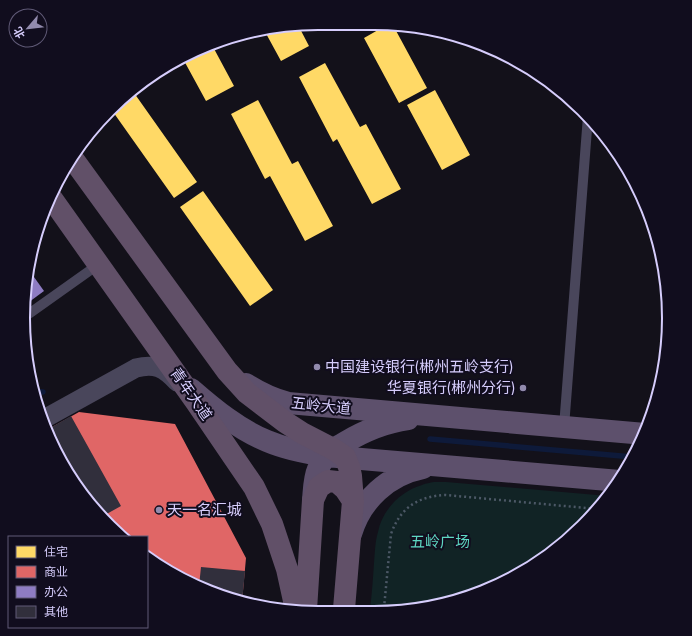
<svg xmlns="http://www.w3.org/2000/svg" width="692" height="636" viewBox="0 0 692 636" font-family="'Titillium Web','Noto Sans SC',sans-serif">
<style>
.green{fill:#112325}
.homes{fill:#ffd966}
.shops{fill:#e06666}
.offices{fill:#8e7cc3}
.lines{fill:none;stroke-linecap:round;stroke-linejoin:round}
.stream{stroke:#0e1a3a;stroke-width:5.5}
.building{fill:#312f3c}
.path{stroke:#4c5866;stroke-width:2.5;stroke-dasharray:2 3;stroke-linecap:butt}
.service{stroke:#49465b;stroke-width:10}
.minor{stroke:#49465b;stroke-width:19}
.primary{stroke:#5d506c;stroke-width:22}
.trunk{stroke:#615068;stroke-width:22}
.poi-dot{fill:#928bad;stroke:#110d1e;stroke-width:1.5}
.labels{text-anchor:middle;stroke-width:4;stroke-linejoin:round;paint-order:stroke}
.poi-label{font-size:15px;fill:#d6cdfc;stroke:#110d1e;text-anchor:start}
.street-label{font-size:15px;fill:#d6cdfc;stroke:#110d1e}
.park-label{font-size:15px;fill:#5ed7c3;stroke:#110d1e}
.rim{fill:none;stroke:#d6cdfc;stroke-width:2}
</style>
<rect width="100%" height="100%" fill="#13111a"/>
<!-- green -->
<path class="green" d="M434 482H446L608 496 582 527 538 563 487 591 431 607 370 609C372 593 373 578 374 563 375 552 375 542 378 532 382 510 401 491 422 485 426 483 430 483 434 482Z"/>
<!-- homes -->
<path class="homes" d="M298 25 309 46 281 61 263 28Z
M385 26 394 27 427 88 399 103 364 38Z
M212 45 234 86 206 101 182 57 188 53Z
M325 63 360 127 366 124 401 189 372 204 337 139 333 142 299 77Z
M132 90 197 182 174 198 111 109Z
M435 90 470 155 442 170 407 105Z
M258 100 292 164 298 161 333 226 305 241 270 176 265 179 231 114Z
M203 191 273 290 250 306 180 207Z"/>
<!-- shops -->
<path class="shops" d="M79 412 175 424 246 558 242 602 223 597 171 574 147 557V537H121L73 482 45 431Z"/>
<!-- offices -->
<path class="offices" d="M29 270 44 291 25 305 28 278Z"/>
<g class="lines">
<!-- stream -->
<path class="stream" d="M33 391 43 392
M430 439 633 457"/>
</g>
<!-- building -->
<path class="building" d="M71 416 121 506 103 516 73 482 45 431Z
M201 567 245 571 242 602 223 597 199 586Z"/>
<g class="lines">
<!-- path -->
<path class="path" d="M384 608 391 534C400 508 418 496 446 495L597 509"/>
<!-- service -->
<path class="service" d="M23 318 99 264
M564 427 588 116"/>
<!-- minor -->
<path class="minor" d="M42 420 136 368C155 363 164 368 177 382"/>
<!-- primary -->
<path class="primary" d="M246 384C260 393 273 399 288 403L645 434
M191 389C214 409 238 429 267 441 286 449 306 453 326 456L620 481
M313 500C314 489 314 478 318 469 321 462 328 453 333 449 336 447 341 445 344 443 364 431 386 422 408 419
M351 534C361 500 388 475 423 468"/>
<!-- trunk -->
<path class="trunk" d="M73 159 227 371 247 393 285 422 302 433 333 449 345 457 349 467 351 476 353 501 344 609
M50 196 196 402 254 487 272 524 287 569 296 610
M306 610 313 500 319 487 328 481 337 482 345 489 353 501"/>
</g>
<!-- markers -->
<g class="poi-dot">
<circle cx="317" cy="367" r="4"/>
<circle cx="523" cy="388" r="4"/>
<circle cx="159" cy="510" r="4"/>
</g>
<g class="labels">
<!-- poi labels -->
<g class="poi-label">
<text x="325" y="372">中国建设银行(郴州五岭支行)</text>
<text x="515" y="393" text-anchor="end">华夏银行(郴州分行)</text>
<text x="167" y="515">天一名汇城</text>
</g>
<!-- street labels -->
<g class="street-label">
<text transform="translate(191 394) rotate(55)" y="5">青年大道</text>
<text transform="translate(321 406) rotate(6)" y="5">五岭大道</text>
</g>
<!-- park labels -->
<g class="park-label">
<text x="440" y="547">五岭广场</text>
</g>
</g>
<!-- crop -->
<path d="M0 0H692V636H0ZM318 30H374A288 288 0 0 1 662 318V318A288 288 0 0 1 374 606H318A288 288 0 0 1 30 318V318A288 288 0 0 1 318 30Z" fill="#110d1e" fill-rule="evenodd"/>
<path class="rim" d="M318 30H374A288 288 0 0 1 662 318V318A288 288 0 0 1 374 606H318A288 288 0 0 1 30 318V318A288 288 0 0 1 318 30Z"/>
<!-- legend -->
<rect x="8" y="536" width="140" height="92" fill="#110d1e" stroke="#605a77"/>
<rect x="16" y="546" width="20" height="12" fill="#ffd966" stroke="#605a77"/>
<text x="44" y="556" font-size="12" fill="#d6cdfc">住宅</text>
<rect x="16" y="566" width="20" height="12" fill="#e06666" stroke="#605a77"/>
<text x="44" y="576" font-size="12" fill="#d6cdfc">商业</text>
<rect x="16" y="586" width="20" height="12" fill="#8e7cc3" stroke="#605a77"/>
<text x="44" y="596" font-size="12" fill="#d6cdfc">办公</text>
<rect x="16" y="606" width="20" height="12" fill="#312f3c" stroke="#605a77"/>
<text x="44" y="616" font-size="12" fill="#d6cdfc">其他</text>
<!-- north arrow -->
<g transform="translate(28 28) rotate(242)"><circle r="19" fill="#110d1e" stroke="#605a77"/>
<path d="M0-3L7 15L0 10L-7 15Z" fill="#928bad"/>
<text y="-6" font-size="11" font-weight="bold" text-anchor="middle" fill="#d6cdfc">北</text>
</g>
</svg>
